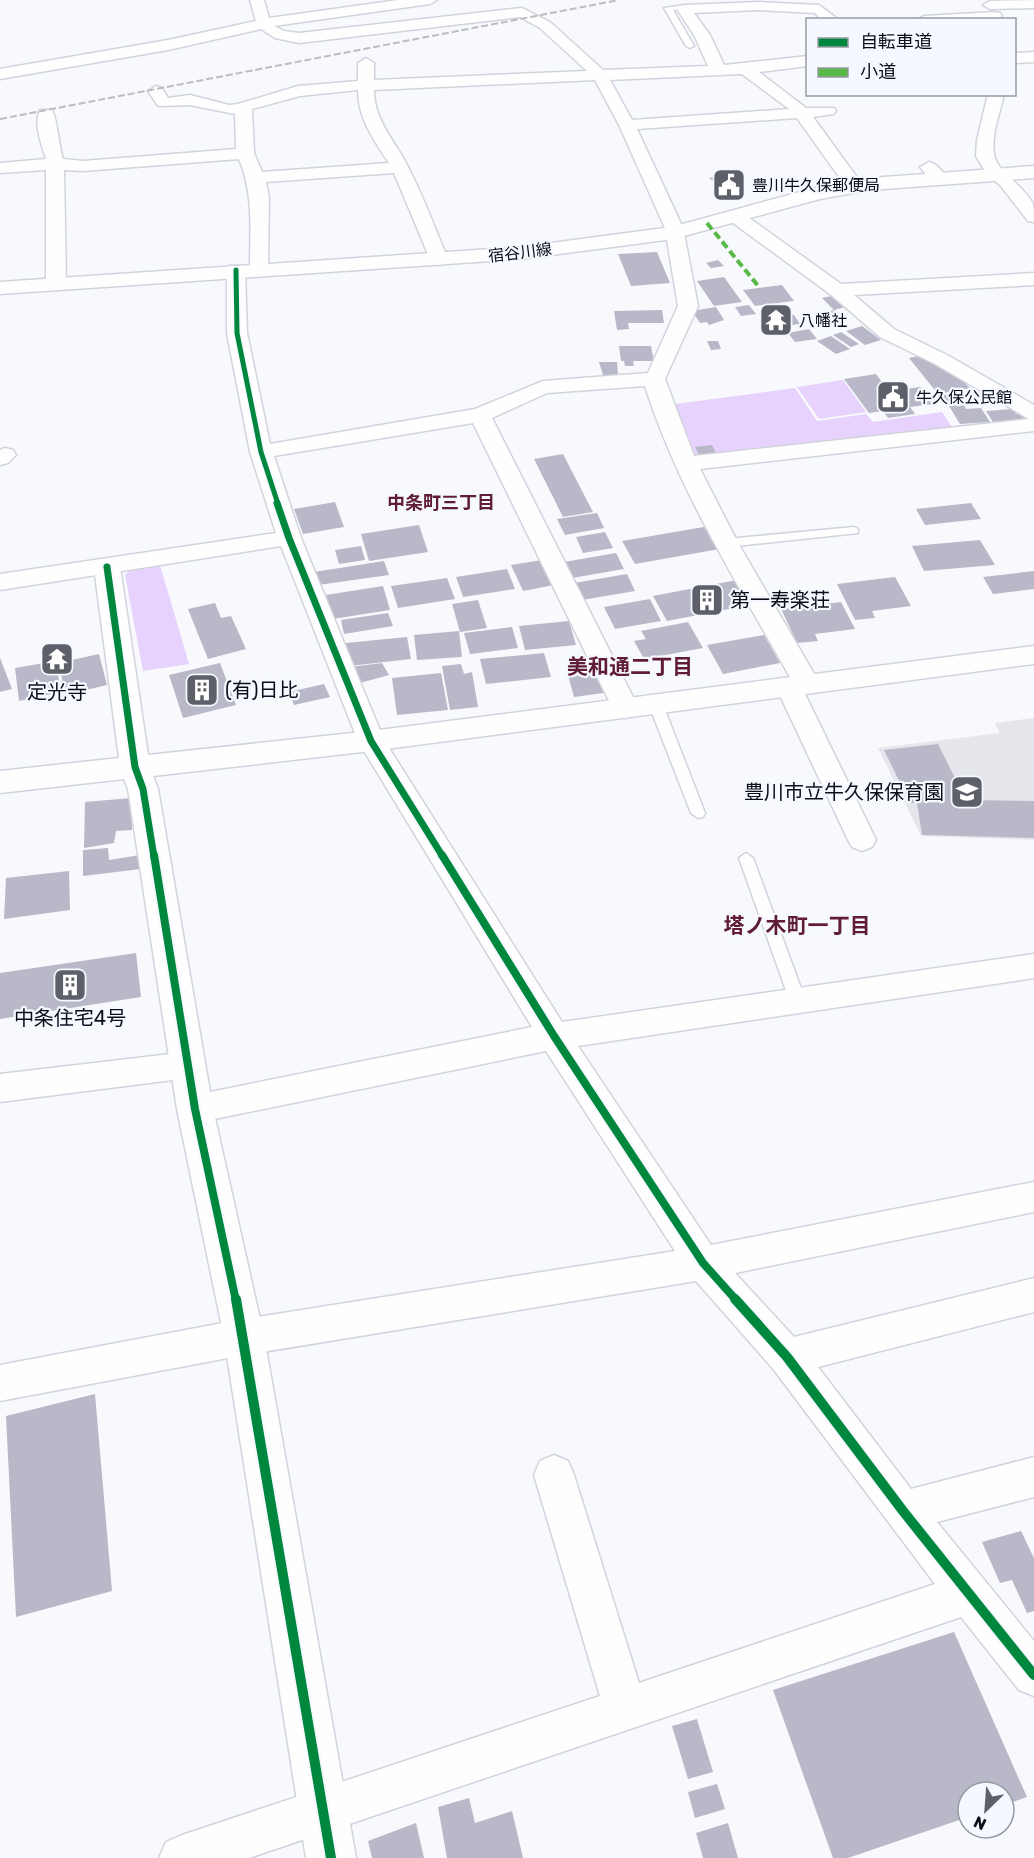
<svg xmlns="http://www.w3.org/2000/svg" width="1034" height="1858" viewBox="0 0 1034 1858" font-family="Rubik,'Noto Sans JP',sans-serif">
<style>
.built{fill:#e4e6ec}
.green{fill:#e6d2fc}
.building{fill:#b9b8c8}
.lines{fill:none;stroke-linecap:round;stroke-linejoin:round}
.service-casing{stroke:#d1d4dc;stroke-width:3}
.minor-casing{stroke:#d1d4dc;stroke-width:3}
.tertiary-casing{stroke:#d1d4dc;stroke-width:3}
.secondary-casing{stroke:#d1d4dc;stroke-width:3}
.service{fill:#fefeff;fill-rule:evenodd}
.minor{fill:#fefeff;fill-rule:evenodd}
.tertiary{fill:#fefeff;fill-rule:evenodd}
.secondary{fill:#fefeff;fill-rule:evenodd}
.rail{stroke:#bcbdbe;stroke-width:2;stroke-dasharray:7 3;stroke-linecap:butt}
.quiet{stroke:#58b947;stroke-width:4;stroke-dasharray:8 4;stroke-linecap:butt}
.cycleway-far3-casing{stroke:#f5f8ff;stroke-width:8}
.cycleway-far2-casing{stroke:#f5f8ff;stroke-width:10}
.cycleway-far1-casing{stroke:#f5f8ff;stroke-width:12}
.cycleway-casing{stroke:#f5f8ff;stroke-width:14}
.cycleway-far3{stroke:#00873e;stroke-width:5}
.cycleway-far2{stroke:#00873e;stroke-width:7}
.cycleway-far1{stroke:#00873e;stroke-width:8}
.cycleway{stroke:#00873e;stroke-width:10}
.labels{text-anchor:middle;stroke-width:4.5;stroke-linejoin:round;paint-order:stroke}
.far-poi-label{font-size:16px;fill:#0a0e19;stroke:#f5f8ff;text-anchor:start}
.far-street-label{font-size:16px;fill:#0a0e19;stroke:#f5f8ff}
.far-neighbourhood-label{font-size:18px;font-weight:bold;fill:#5f1c34;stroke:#f5f8ff}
.poi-label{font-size:20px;fill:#0a0e19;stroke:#f5f8ff;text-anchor:start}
.neighbourhood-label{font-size:21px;font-weight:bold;fill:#5f1c34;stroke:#f5f8ff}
</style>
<rect width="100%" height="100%" fill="#f7f9fd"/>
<!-- built -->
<path class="built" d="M1034 718V840L921 836 878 748 1000 733 995 723Z"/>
<!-- green -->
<path class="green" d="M843 380 866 412 819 419 797 387Z
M795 388 817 421 866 414 873 422 942 412 953 429 703 459 688 455 668 405Z
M160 565 189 664 143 671 125 575 131 569Z"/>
<!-- building -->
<path class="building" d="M726 174 746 190 730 194 709 178Z
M657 252 670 283 631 286 618 254Z
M718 260 724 266 711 268 706 263Z
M724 277 742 302 714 306 697 281Z
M782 285 794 301 755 306 743 290Z
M831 296 845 307 834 310 822 298Z
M749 305 756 314 741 316 735 307Z
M785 305 791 312 786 313 794 315 800 324 783 326 777 317H781L779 314H775L769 307Z
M716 307 724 320 709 325 707 322 700 323 692 311Z
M662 310 664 323H628L629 329 617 330 614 311Z
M835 310 840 316 828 318 823 312Z
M862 326 881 340 865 345 846 331Z
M809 329 817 339 795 342 788 333Z
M841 332 859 344 851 347 833 335Z
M831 336 850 349 836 354 817 341Z
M707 341H718L721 349 711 350Z
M619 346H651L654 361H633L634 366H625L624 361H621Z
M919 356 960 378 970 388 938 394 909 358Z
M599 362H617L618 375H603Z
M876 374 889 391 920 387 934 404 910 407 915 414 888 418 883 411 869 413 844 379Z
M954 394 960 403 946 405 940 395Z
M964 405 966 409 981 408 990 422 960 424 949 406Z
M1013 409 1016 414H1022L1027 421 993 422 986 411Z
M712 445 717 455 700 457 695 447Z
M563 454 593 512 563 517 534 459Z
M335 502 344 527 303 534 294 509Z
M971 503 981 519 925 525 916 509Z
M597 513 604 528 565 535 557 519Z
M419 525 428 552 369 561 361 534Z
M704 527 709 535 716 534 725 548 635 564 622 541Z
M605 532 613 548 583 553 576 537Z
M980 540 995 565 924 571 912 546Z
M361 546 365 560 339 564 335 550Z
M616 553 624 569 572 578 564 562Z
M542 560 554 585 523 591 511 565Z
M384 561 389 575 318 585 314 572Z
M507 569 515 589 463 597 456 577Z
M1034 571V589L993 594 983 577Z
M627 574 635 591 582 600 574 583Z
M895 577 911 606 872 611 875 618 855 620 837 584Z
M447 578 455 599 398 608 391 586Z
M737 580 760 603 667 621 653 596Z
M383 586 390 610 333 619 326 595Z
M650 599 661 621 615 629 604 607Z
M478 600 487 628 460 632 452 604Z
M841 602 855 629 815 634 818 641 797 643 781 609Z
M215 603 221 618 231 616 246 649 208 659 188 609Z
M388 613 393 626 344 634 341 620Z
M569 621 576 645 525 650 519 626Z
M688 622 703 648 644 659 634 641 646 639 641 631Z
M512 627 518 648 470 654 464 633Z
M459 631 462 657 417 660 414 635Z
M764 635 780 663 723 674 707 645Z
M407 637 411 659 349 666 346 643Z
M544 653 551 677 486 684 480 659Z
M99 654 107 685 66 695 58 663Z
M0 658 12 689 0 692Z
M56 661 61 692 19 701 15 668Z
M220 663 236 705 183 718 169 675Z
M382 663 389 675 360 683 350 667Z
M461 664 464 674 472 672 478 707 450 710 442 666Z
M604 671 611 692 574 697 568 675Z
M441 673 448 710 397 715 392 678Z
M324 684 330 697 294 705 289 692Z
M938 744 966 800 1034 801V838L922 835 917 803H910L884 750Z
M131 798 132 830 116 831 114 843 84 848 85 802Z
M108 848 109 860 140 855 141 869 83 876V850Z
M69 871 70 910 4 919 6 878Z
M136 953 141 997 0 1019V973Z
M95 1394 112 1591 16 1617 6 1416Z
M1021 1531 1034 1558V1611L1027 1613 1012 1580 1000 1583 982 1542Z
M954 1632 1027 1797 1004 1805V1792H968V1817L848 1858H833L773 1690Z
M697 1719 713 1772 688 1779 672 1726Z
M717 1784 725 1809 695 1818 688 1792Z
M469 1798 475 1823 512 1811 523 1858H447L438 1807Z
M416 1823 424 1858H372L368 1841Z
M728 1823 738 1858H703L696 1833Z"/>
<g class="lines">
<!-- service casing -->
<g class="service-casing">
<path id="service" d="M685 5 688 9 673 10 694 46 690 48 686 46 664 8Z
M854 527 858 529V533L726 547 720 543 726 539Z
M656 701 663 705 705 813 703 817 698 818 691 813 649 705Z
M746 853 753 858 805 999 803 1003H791L789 999 739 858Z"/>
</g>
<!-- minor casing -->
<g class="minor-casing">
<path id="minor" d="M250 0H264L269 18 398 0H437L430 4 274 26 284 31 299 33 522 8 550 22 603 70 708 66 694 35 677 9 684 5 759 2 819 5 835 17 837 20H821L815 13 759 10 694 13 710 35 724 65 808 56V66L759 72 806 108H834L836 111 834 114 813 117 864 187 861 191H849L797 118 637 129 683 228 698 306 665 379 694 456 1029 419 935 364 880 337 830 294 729 220 726 216 729 212H741L841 284 1034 273V285L854 295 894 329 949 356 1034 405V431L700 469 738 543 820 684 816 690 804 692 876 840 872 847 862 851 852 847 848 840 776 687 780 681 791 679C738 584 678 490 645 386L547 393 492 418 639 709 635 715 626 718 617 715 613 709 473 423 274 456 301 538 384 740 562 1022 1034 954V978L578 1046 711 1245 1034 1182V1212L735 1273 794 1337 1034 1278V1312L818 1367 911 1489 1034 1457V1497L937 1522 1034 1641V1696L1019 1690 961 1617 249 1858H159L166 1842 182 1835 600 1696 534 1475 540 1461 554 1455 568 1461 574 1475 639 1683 935 1584 774 1370 696 1281 244 1355 0 1401V1365L244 1319 675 1251 546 1051 195 1123 183 1119 178 1109 183 1099 195 1095 532 1027 358 741 281 546 0 590V574L276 533 250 452 227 333V270L229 266H243L245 270 247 333 270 444 475 409 543 381 648 373 678 306 665 228 619 125 595 80 374 90C374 122 396 141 409 169 424 198 435 229 448 259L446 263 439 265 430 259 394 173 266 182 269 198 268 269 266 273H252L250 269C250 230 254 195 239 159L83 171 64 170 66 283 63 287H49L46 283V170L0 173V163L46 159C42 145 33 123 40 110H52C57 118 59 147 63 159L83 161 236 149 235 114 190 105 158 106 148 91 156 86 162 88 168 98 190 95 229 105 238 104 298 86 358 81V63L366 58 374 63V80L587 71 540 28 520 17 299 43 275 38 261 29 168 50 0 79V69L168 40 256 21ZM742 74 789 109 632 120 610 80ZM358 90C358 119 374 140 389 163L262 172 254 153 252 109 300 96Z
M1034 0V8L990 9 983 5 990 1Z
M995 12 1000 13 1002 16 1000 19 917 20 924 16Z
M1034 52V62L1014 63V53Z
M988 94H1004C1000 113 991 135 994 154 996 172 1025 186 1033 204 1034 209 1034 217 1034 222L1028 221 1000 185 987 175 976 156 977 140Z
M929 162C937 164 942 171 947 178L944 182H932L920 167Z
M5 448 13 450 16 455 8 463 0 465V450Z
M188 1052 199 1055 204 1065 199 1075 188 1078 0 1102V1074Z"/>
</g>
<!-- tertiary casing -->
<g class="tertiary-casing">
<path id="tertiary" d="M107 559 116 561 120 567 148 755 371 731 1034 646V664L371 751 153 776 158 789 213 1109 264 1337 356 1858H306L224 1337 177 1109 128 789 124 779 0 793V771L119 758 94 567 98 561Z"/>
</g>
<!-- secondary casing -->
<g class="secondary-casing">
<path id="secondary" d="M1034 166V178L870 190 820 199 673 239 521 259 0 294V282L521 247 672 227 818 187 870 178Z"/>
</g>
<!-- service -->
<use href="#service" class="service"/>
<!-- minor -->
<use href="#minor" class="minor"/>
<!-- tertiary -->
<use href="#tertiary" class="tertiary"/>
<!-- secondary -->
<use href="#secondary" class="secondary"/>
<!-- rail -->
<path class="rail" d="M0 119 619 0"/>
<!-- quiet -->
<path class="quiet" d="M707 223 759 287"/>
<!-- cycleway-far3 casing -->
<g class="cycleway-far3-casing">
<path id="cycleway-far3" d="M236 270 237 333 261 452 278 504"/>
</g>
<!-- cycleway-far2 casing -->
<g class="cycleway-far2-casing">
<path id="cycleway-far2" d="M277 503 289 538 371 741 443 857
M107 567 135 767 143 789 154 857"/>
</g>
<!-- cycleway-far1 casing -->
<g class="cycleway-far1-casing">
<path id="cycleway-far1" d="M154 855 195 1109 236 1301
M442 855 554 1036 703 1263 737 1301"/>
</g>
<!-- cycleway casing -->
<g class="cycleway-casing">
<path id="cycleway" d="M236 1299 331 1858
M735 1299 787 1357 903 1511 1034 1675"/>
</g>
<!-- cycleway-far3 -->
<use href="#cycleway-far3" class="cycleway-far3"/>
<!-- cycleway-far2 -->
<use href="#cycleway-far2" class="cycleway-far2"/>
<!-- cycleway-far1 -->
<use href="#cycleway-far1" class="cycleway-far1"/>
<!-- cycleway -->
<use href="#cycleway" class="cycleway"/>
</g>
<!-- icons -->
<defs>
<g id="civic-square" transform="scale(1.725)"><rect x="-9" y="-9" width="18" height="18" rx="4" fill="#5d6069" stroke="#f5f8ff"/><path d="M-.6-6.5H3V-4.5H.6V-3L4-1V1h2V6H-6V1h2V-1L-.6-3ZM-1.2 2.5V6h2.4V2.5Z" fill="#fff"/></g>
<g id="temple-square" transform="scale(1.725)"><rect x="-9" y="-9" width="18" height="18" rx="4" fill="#5d6069" stroke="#f5f8ff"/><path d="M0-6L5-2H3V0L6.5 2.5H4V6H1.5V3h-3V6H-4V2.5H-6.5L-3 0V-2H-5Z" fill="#fff"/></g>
<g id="building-square" transform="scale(1.725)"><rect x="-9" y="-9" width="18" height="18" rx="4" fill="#5d6069" stroke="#f5f8ff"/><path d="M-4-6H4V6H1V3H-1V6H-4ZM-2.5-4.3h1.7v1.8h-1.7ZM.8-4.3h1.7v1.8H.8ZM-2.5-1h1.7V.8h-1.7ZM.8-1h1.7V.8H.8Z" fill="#fff"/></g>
<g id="school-square" transform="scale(1.725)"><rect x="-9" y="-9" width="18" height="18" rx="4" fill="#5d6069" stroke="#f5f8ff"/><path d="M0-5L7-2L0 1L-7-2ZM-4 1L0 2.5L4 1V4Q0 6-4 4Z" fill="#fff"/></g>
</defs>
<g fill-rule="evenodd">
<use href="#civic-square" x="729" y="185"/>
<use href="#temple-square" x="776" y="320"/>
<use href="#civic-square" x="893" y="397"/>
<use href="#building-square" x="707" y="600"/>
<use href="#temple-square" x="57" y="659"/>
<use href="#building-square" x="202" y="690"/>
<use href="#school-square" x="967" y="792"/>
<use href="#building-square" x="70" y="985"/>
</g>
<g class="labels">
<!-- far-poi labels -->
<g class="far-poi-label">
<text x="752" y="191">豊川牛久保郵便局</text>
<text x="799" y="326">八幡社</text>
<text x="916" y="403">牛久保公民館</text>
</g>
<!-- far-street labels -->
<g class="far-street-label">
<text transform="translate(520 252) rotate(-7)" y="6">宿谷川線</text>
</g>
<!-- far-neighbourhood labels -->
<g class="far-neighbourhood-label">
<text x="441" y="509">中条町三丁目</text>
</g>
<!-- poi labels -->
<g class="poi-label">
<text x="730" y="607">第一寿楽荘</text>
<text x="225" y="697">(有)日比</text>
<text x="57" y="699" text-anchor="middle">定光寺</text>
<text x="944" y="799" text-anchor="end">豊川市立牛久保保育園</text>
<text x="70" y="1025" text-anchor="middle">中条住宅4号</text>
</g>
<!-- neighbourhood labels -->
<g class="neighbourhood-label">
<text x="630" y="674">美和通二丁目</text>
<text x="797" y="933">塔ノ木町一丁目</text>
</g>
</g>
<!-- legend -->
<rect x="806" y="18" width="210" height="78" fill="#f5f8ff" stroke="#979aa3" stroke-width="1.5"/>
<rect x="818" y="38" width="30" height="9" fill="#00873e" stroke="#979aa3" stroke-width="1.5"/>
<text x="860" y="48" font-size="18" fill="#0a0e19">自転車道</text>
<rect x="818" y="68" width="30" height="9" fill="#58b947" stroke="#979aa3" stroke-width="1.5"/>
<text x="860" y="78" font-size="18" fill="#0a0e19">小道</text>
<!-- north arrow -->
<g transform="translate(986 1810) rotate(205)"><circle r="28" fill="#f5f8ff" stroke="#979aa3" stroke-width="1.5"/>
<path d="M0-4.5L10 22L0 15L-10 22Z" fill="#5d6069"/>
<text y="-9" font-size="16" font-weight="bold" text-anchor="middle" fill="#0a0e19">N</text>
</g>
</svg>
